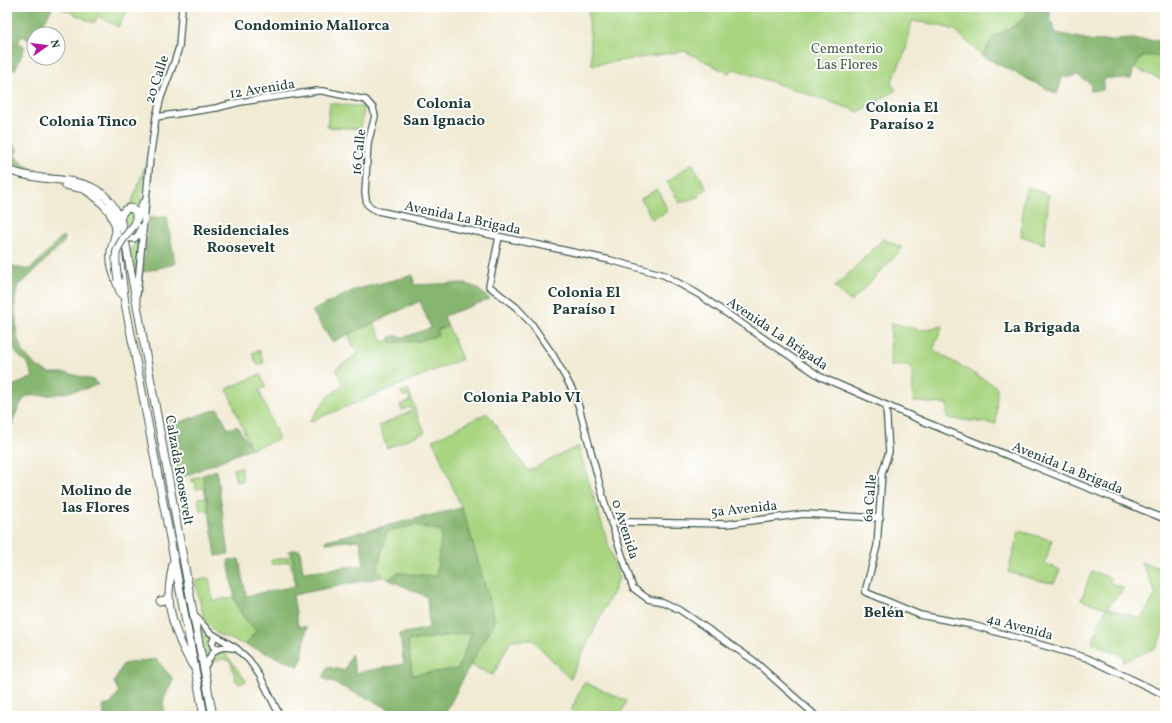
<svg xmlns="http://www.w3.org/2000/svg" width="1172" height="723" viewBox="0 0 1172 723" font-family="Vollkorn,serif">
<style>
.green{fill:#a9d581;stroke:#64895a}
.forest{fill:#86b66f;stroke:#527a52;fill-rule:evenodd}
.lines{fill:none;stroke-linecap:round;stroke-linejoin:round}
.stream{stroke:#4bb2ca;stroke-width:1}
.secondary-casing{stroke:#3e574c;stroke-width:8}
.highway-casing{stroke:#3e574c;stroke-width:9}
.secondary{stroke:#fff;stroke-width:5.5}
.highway{stroke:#fff;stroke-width:7}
.highway-bridge-casing{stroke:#3e574c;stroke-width:9;stroke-linecap:butt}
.highway-bridge{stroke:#fff;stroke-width:7}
.labels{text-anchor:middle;stroke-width:4;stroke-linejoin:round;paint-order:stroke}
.park-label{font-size:14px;fill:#426347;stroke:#fff}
.street-label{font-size:14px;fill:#1f3d34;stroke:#fff}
.neighbourhood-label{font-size:15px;font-weight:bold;fill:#1f3d34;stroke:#fff}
</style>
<rect width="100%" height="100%" fill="#fff"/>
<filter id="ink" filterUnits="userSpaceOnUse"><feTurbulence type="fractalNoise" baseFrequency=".025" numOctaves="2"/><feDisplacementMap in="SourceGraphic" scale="8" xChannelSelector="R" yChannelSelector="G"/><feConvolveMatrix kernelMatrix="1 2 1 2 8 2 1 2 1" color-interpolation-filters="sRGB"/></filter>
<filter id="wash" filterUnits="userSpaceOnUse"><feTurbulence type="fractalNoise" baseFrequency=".012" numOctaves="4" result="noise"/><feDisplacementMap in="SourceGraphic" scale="16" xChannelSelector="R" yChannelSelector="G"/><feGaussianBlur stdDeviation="0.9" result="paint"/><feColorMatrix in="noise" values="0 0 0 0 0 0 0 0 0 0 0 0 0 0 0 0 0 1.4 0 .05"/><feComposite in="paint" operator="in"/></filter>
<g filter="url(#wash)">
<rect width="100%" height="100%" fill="#f1ebd4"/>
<!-- green -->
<path class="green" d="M58 7H129V8L118 27 98 16 94 23Z
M588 7H1030L1023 20 994 37 982 56 955 30 933 24 912 21 906 50 891 83 896 90 860 112 734 69 728 73 685 51 592 65Z
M1151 54 1165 58V81L1134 68 1140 59Z
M330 103 364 107 361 129 327 127Z
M692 163 707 189 700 196 680 203 667 182Z
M146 164 138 215 127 230 124 216 132 201Z
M1026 187 1049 195 1044 244 1021 236 1023 203Z
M657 189 668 211 652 219 641 199Z
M139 239 135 284 129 252Z
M883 239 903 248 851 302 835 287Z
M374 323 383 342 390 340 391 342 419 341 436 330 448 326 462 359 309 422 328 396 343 386 336 369 357 354 348 334Z
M891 323 920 330 943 326 933 350 997 387 996 424 947 418V404L914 402 911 366H890Z
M259 350 264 363 257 365 252 353Z
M260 374 266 387 259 390 279 439 251 449 227 389Z
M408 389 419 420 425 432 387 448 379 426 412 411 410 407 402 410 400 405 410 401 408 395 403 396 401 392Z
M487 413 528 471 578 446 619 579 570 679 533 640H511L493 675 470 665 495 622 466 519 433 440Z
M241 467 243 481 236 482 233 469Z
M203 475 209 510 200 512 198 498 206 497 204 488 196 489 195 481 191 482 190 480Z
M415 525 442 531 436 576 399 573 388 579 377 571 387 531Z
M1019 531 1052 540 1045 563 1060 570 1054 583 1040 581 1008 572Z
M292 550 296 584 295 585 290 561 272 565 271 560 290 557 288 551Z
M1141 562 1165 570V631H1163L1157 647 1123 662 1125 657 1092 643 1106 608 1081 600 1092 571 1111 578 1109 582 1124 588 1107 608 1141 619 1156 594Z
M209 578 213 601 233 597 244 618 256 631 246 645 217 634 211 627 205 621 202 611 195 581Z
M199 622 203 630 211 637 210 644 213 648 206 663Z
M472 632 458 669 412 675 408 641Z
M222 649 246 681 240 684 236 681 231 662 224 659 212 662 210 667C210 658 216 653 222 649Z
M584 682 627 701 620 716H583L571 710Z"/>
<!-- forest -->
<path class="forest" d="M7 7H53L39 30 35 29 29 40 22 36 18 42 25 47 15 70 11 68 7 76Z
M1030 7H1050V19L1056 33 1094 41 1133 39 1165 41V58C1142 52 1137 56 1131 79L1107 78 1104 81 1103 90 1090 91 1091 84 1077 75 1067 78 1063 76 1057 94 982 56 994 37 1023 20Z
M7 139 19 150 14 155 31 169 71 176V178L13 169 7 165Z
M167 217 175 264 143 272 149 218Z
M61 237H65L64 242 17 288 15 301 17 337 23 352 36 366 50 373H67L93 380 98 384 89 388 53 395 26 396C15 411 12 423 7 440L8 388 33 377 28 364 16 353 12 339 11 301 9 287 7 284V263C13 266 22 270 29 269 35 267 55 243 61 237Z
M413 275 414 285 461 283 475 287 490 299 444 316 448 326 437 330 438 335 436 336 419 341 391 342 390 340V337L395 336 405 337 431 328 420 301 332 342 312 311 354 290Z
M218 409 228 429 237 426 251 448 176 480 165 420 173 419 174 422H181L202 414Z
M216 470 229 554 216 556 203 475Z
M461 508 466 519 495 622 470 665 444 716H405L323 678 328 667 345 671 351 654 356 673 404 664 400 634 429 628 427 597 388 579 399 573 436 576 442 531 415 525 387 531 377 571 383 577 293 595 298 626 307 627 302 660 298 666 246 645 256 631 244 618 235 601 228 560 239 559 246 596 296 586 292 550H300L303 572 364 565 360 540 326 543V540ZM472 632 458 669 412 675 408 641Z
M156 659 173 679 163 701 165 716H104L103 706 111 704 119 692 114 682 123 664Z"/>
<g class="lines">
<!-- stream -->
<path class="stream" d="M1049 7 1045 16 1059 42 1068 46"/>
</g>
</g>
<g filter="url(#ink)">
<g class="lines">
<!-- secondary casing -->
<g class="secondary-casing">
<path id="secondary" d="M156 117 216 108 240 102 317 91H323L366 100 373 108 375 116 368 143 365 193 367 204 372 208 378 211 610 260 664 275 698 294 821 377 925 422 1165 519
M124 232 128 238 134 239 139 234 140 227
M499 237 489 286 516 307 531 323 553 355 572 389 579 407 605 504 633 588 648 599 663 602 680 610 731 645 753 660 816 716
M137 294 150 158 156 117 161 97 174 63 179 47 182 7
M886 405 889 452 882 473 877 546 865 592 920 615 972 625 1087 658 1165 695
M611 523 631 522 727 524 804 514 880 518
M194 614 209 632 236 648 249 660 260 676 280 716
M215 636 212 643 213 646 217 649
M204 668C212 654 214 644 233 648"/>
</g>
<!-- highway casing -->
<g class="highway-casing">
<path id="highway" d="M7 169C18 175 30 176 42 178 83 182 111 184 123 229L193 612 213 716
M65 185 84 189 98 199 109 211 115 224 125 303 204 716
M138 218 143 203
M120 220C122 213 124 208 131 208L136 212V223
M115 235C114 240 112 245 111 251 109 265 116 281 121 294
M173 563C171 574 169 584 169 595 169 618 181 647 193 666
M160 601 166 600 169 595"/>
</g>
<!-- secondary -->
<use href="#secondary" class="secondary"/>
<!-- highway -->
<use href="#highway" class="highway"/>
<!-- highway-bridge casing -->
<g class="highway-bridge-casing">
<path id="highway-bridge" d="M118 280C113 249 115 249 135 224"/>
</g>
<!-- highway-bridge -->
<use href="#highway-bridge" class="highway-bridge"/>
</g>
</g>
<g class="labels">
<!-- park labels -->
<g class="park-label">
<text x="847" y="53">Cementerio<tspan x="847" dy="16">Las Flores</tspan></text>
</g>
<!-- street labels -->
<g class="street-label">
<text transform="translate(156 79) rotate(-72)" y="5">20 Calle</text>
<text transform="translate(262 88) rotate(-9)" y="5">12 Avenida</text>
<text transform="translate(358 152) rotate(-84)" y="5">16 Calle</text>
<text transform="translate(463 217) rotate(12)" y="5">Avenida La Brigada</text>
<text transform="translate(778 333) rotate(34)" y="5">Avenida La Brigada</text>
<text transform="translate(1068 467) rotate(22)" y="5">Avenida La Brigada</text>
<text transform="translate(180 470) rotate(80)" y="5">Calzada Roosevelt</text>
<text transform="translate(869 498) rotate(-85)" y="5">6a Calle</text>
<text transform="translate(744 508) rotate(-6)" y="5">5a Avenida</text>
<text transform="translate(626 529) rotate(72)" y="5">0 Avenida</text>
<text transform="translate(1020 626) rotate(15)" y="5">4a Avenida</text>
</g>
<!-- neighbourhood labels -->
<g class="neighbourhood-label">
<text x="312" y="30">Condominio Mallorca</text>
<text x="444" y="108">Colonia<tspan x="444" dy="17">San Ignacio</tspan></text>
<text x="902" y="112">Colonia El<tspan x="902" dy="17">Paraíso 2</tspan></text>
<text x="88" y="126">Colonia Tinco</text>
<text x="241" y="235">Residenciales<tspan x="241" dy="17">Roosevelt</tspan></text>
<text x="584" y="297">Colonia El<tspan x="584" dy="17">Paraíso 1</tspan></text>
<text x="1042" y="332">La Brigada</text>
<text x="522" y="402">Colonia Pablo VI</text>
<text x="96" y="495">Molino de<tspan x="96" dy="17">las Flores</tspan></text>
<text x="884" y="617">Belén</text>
</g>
</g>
<!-- margin -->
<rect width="1172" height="723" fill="none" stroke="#fff" stroke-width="24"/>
<!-- north arrow -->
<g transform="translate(46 46) rotate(76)"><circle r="19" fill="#ffffff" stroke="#a5b1ae"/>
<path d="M0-3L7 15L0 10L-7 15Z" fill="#b5179e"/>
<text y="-6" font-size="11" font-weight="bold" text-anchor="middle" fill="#1f3d34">N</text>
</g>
</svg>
